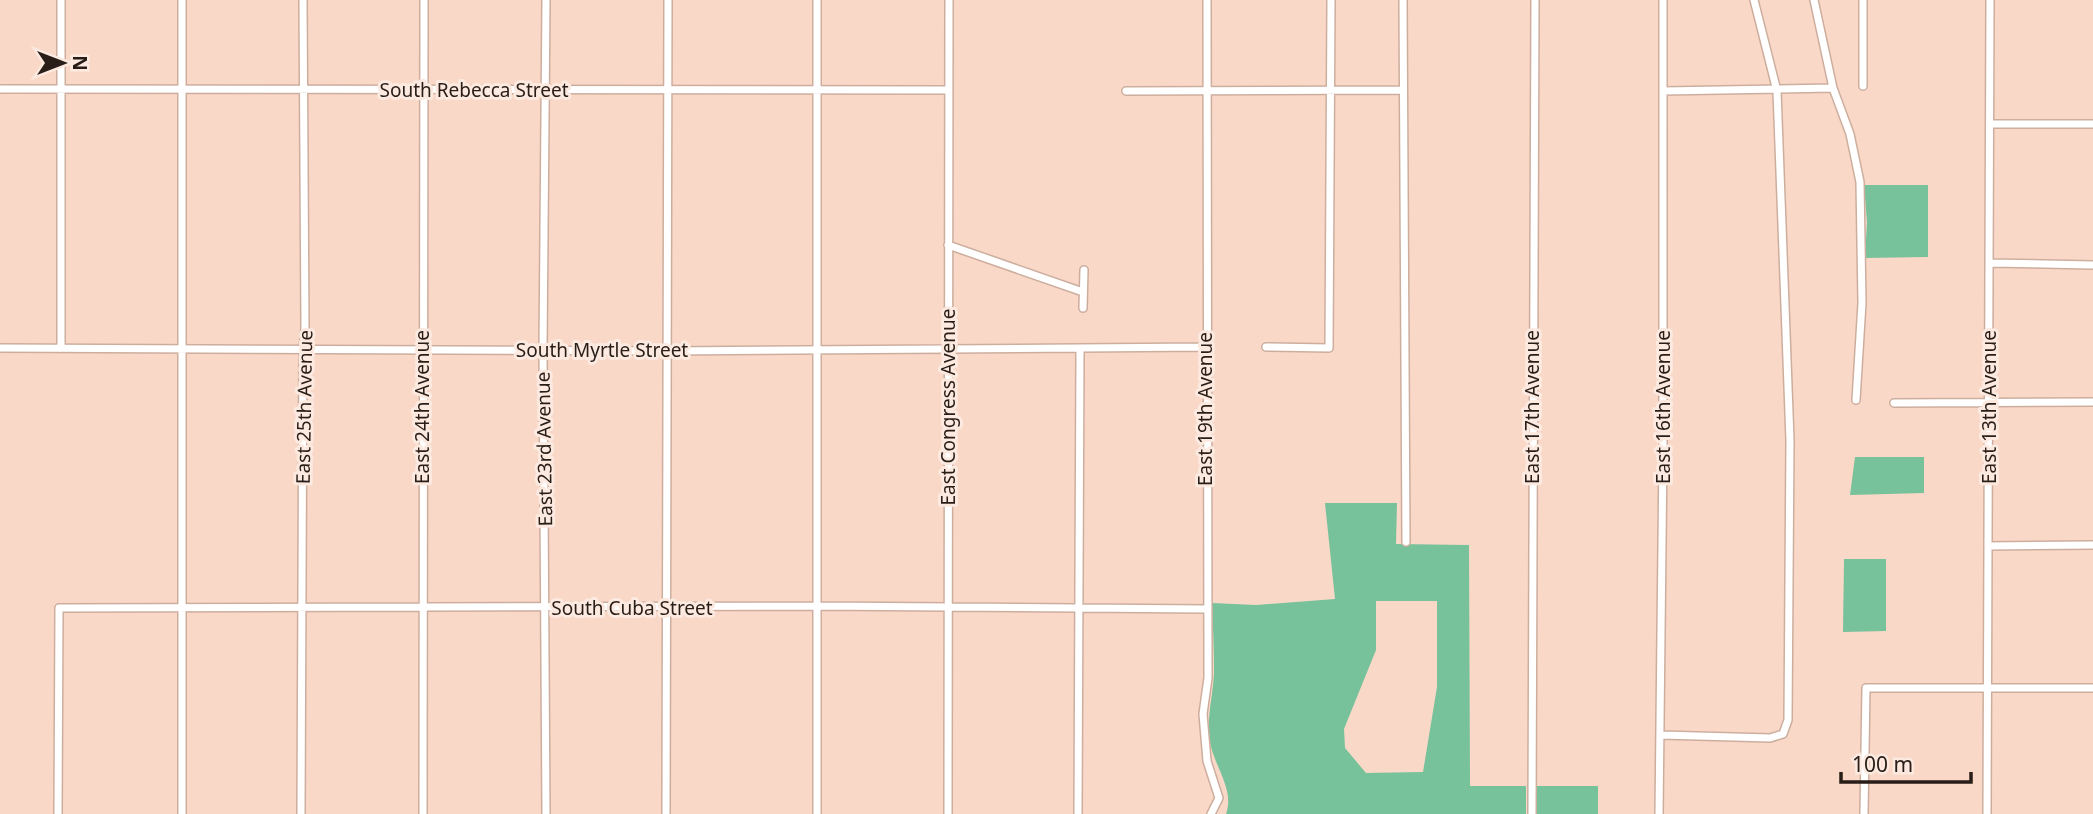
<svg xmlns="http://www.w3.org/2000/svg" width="2093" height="814" viewBox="0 0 2093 814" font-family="'Noto Sans',sans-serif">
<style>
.green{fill:#77c29a;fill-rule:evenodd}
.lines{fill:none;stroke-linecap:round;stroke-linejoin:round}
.street-casing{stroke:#cdae9e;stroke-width:10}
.street{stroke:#fff;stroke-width:7}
.labels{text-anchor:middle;stroke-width:6;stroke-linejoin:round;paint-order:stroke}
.street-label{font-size:19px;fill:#281d17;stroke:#fce9df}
</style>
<rect width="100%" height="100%" fill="#f9d8c8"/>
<!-- green -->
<path class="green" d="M1864 185H1928V257L1865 258 1867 222Z
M1855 457H1924V493L1850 495Z
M1325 503H1397L1396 544 1469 545 1470 786H1526V814H1226C1235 790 1214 766 1210 742 1206 719 1213 697 1214 673 1214 650 1213 626 1212 603L1256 605 1335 599ZM1376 601H1437V687L1423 772 1366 773 1345 748 1344 729 1376 650Z
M1844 559H1886V631L1843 632Z
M1537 786H1598V814H1537Z"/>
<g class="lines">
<!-- street casing -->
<g class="street-casing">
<path id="street" d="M182 0V814
M546 0 543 349 546 814
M1207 0 1208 678 1203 714 1207 761 1219 798 1211 814
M1403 0 1406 542
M1814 0 1833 88 1850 134 1860 182 1862 303 1856 400
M1863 86V0
M0 89 949 90
M1126 91 1403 90
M1663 91 1833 88
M1991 124H2093
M948 245 1083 292
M1989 263 2093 265
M1083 308 1084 270
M61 347V0
M1266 347 1329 348 1331 0
M0 348 666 351 1205 347
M1894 403 2093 402
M1988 546 2093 545
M1661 735 1770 738 1783 734 1788 720 1790 440 1777 91 1754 0
M58 814 59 608 817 606 1206 609
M301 814 303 350 305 328 303 0
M423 814 424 0
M666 814 668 0
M817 814V0
M948 814 949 0
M1078 814 1080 349
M1532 814 1535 0
M1659 814 1663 453V0
M1864 814 1866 688H2093
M1987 814 1990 0"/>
</g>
<!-- street -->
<use href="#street" class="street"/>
</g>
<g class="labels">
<!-- street labels -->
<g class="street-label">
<text x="474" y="97">South Rebecca Street</text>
<text x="602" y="357">South Myrtle Street</text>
<text transform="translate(304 407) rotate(-89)" y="7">East 25th Avenue</text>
<text transform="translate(422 407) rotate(-90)" y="7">East 24th Avenue</text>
<text transform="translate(948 407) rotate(-90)" y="7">East Congress Avenue</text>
<text transform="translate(1532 407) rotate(-90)" y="7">East 17th Avenue</text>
<text transform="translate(1663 407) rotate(-90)" y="7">East 16th Avenue</text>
<text transform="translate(1989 407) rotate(-90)" y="7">East 13th Avenue</text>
<text transform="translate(1205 409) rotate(-90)" y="7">East 19th Avenue</text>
<text transform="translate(544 449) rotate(-91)" y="7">East 23rd Avenue</text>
<text x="632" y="615">South Cuba Street</text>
</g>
</g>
<!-- north arrow -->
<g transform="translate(63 63) rotate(90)" stroke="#fce9df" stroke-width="5" paint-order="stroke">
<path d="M0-5L12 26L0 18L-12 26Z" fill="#281d17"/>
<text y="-10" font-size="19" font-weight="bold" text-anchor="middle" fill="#281d17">N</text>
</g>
<!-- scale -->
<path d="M1841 772v10h130v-10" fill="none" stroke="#281d17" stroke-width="3.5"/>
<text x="1852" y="772" font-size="21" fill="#281d17" stroke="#fce9df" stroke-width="5" paint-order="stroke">100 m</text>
</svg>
